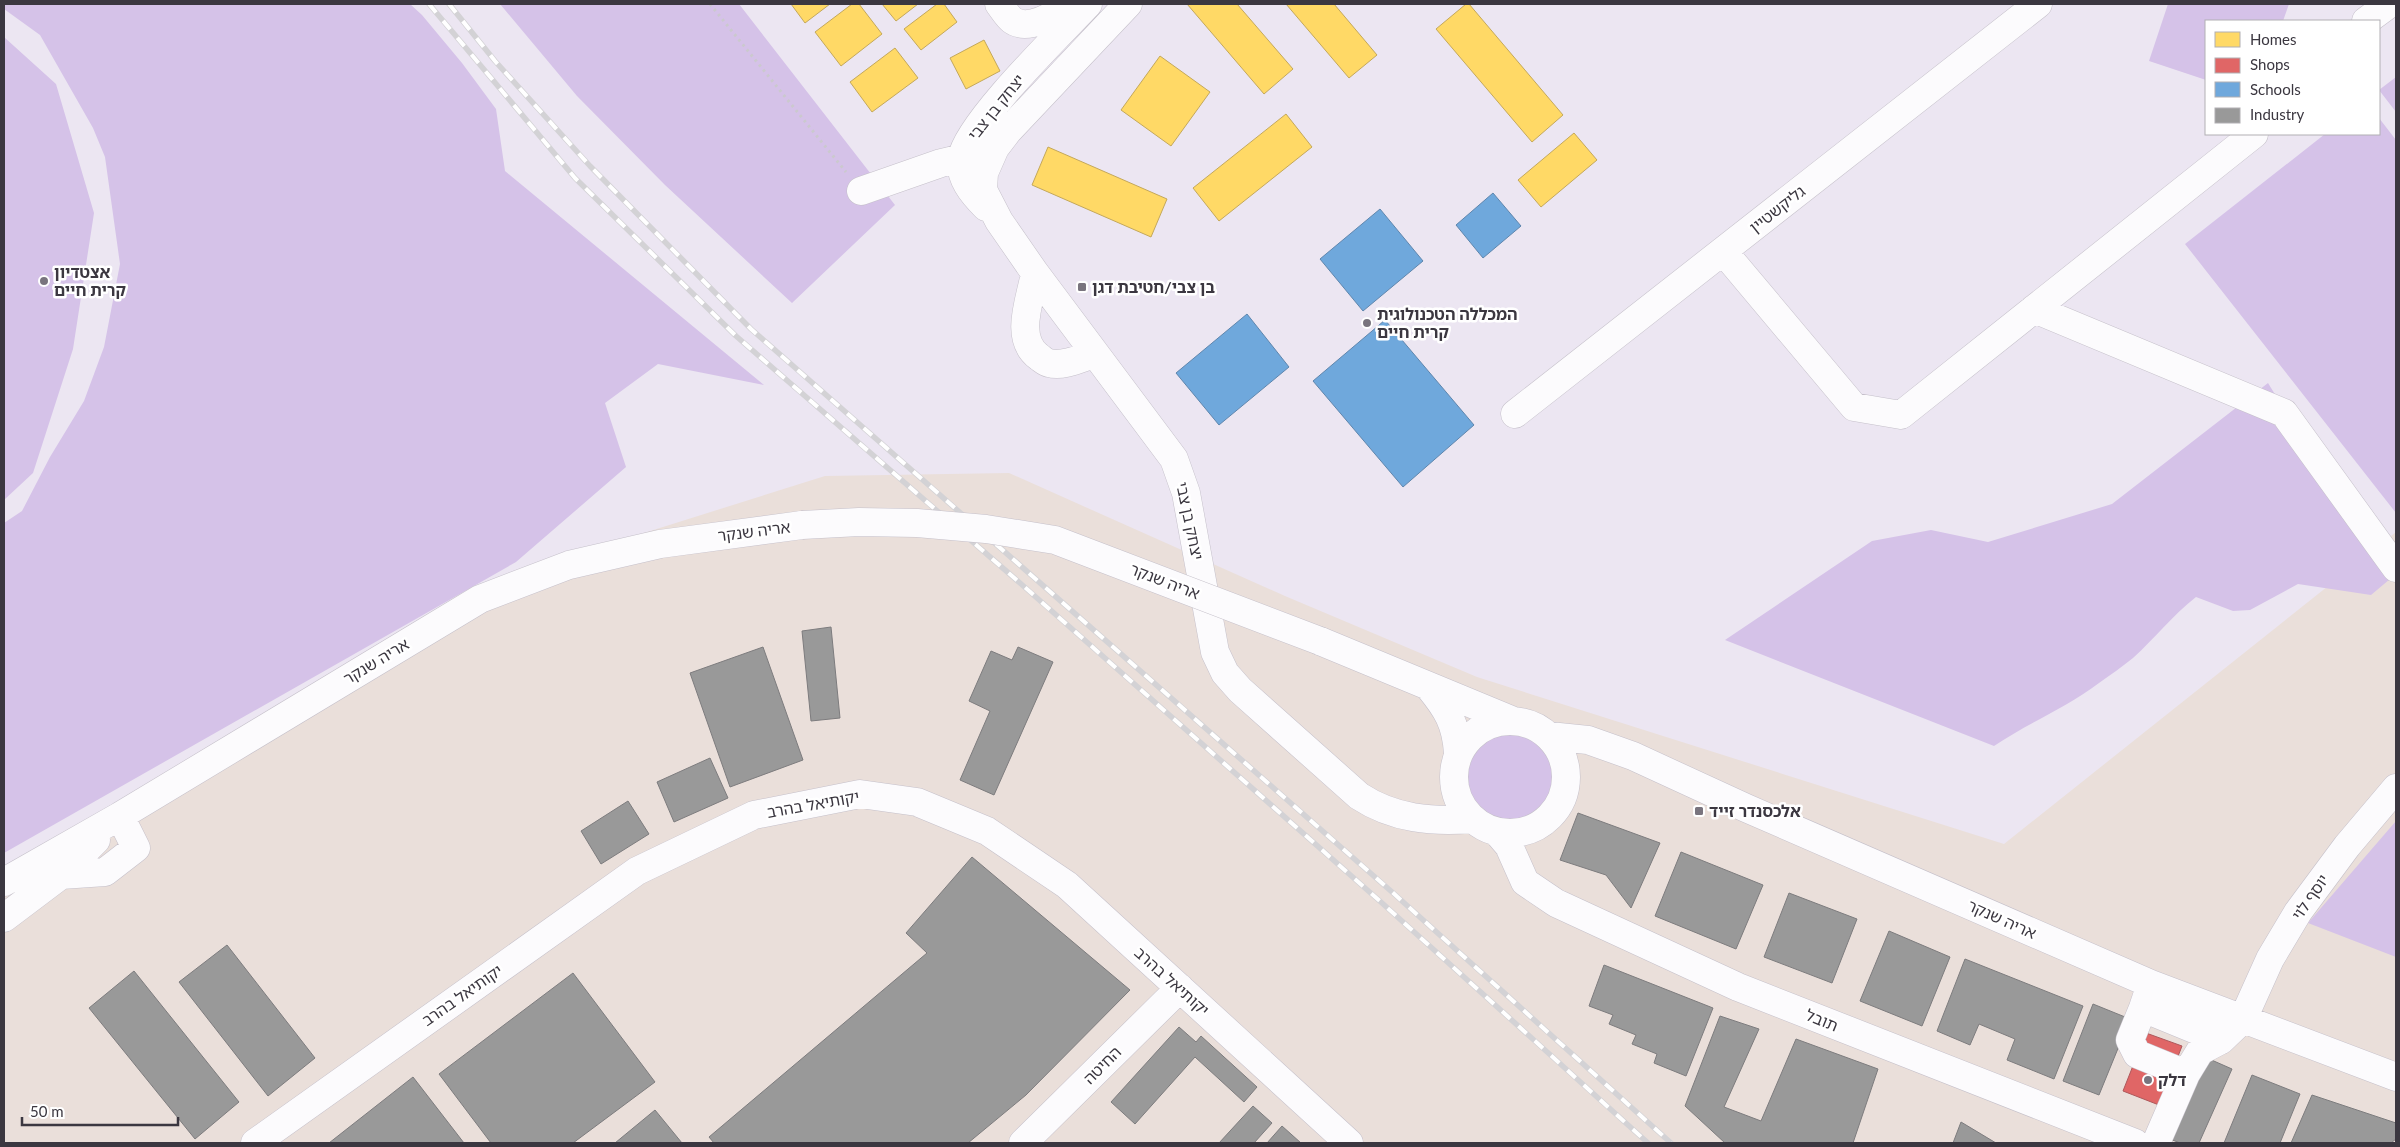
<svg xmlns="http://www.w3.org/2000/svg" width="2400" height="1147" viewBox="0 0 2400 1147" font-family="Lato,'Noto Sans Hebrew',sans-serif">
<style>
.industrial{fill:#eadfda}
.green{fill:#d5c2e8}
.homes{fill:#ffd966;stroke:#c4a85b}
.shops{fill:#e06666;stroke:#ae585b}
.schools{fill:#6fa8dc;stroke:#5f86ad}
.industry{fill:#999;stroke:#7d7c7e}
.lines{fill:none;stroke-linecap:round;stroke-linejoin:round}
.minor-casing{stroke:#c5c0ca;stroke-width:29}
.path{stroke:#cbc9ce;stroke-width:3;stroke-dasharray:2.5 4;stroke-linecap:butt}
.minor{stroke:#fcfbfd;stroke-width:28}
.rail-casing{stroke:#d3d2d5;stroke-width:5.5}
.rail{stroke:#fff;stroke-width:4;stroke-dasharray:11;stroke-linecap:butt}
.minor-bridge-casing{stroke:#c5c0ca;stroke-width:29;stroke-linecap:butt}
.minor-bridge{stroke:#fcfbfd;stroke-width:28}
.poi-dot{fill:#79747e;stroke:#fff;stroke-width:2}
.labels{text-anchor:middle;stroke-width:5;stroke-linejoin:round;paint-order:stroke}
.street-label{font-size:16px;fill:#3b3740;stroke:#fff}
.poi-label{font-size:16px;font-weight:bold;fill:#3b3740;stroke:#fff;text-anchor:start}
</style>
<rect width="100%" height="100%" fill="#ece6f2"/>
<!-- industrial -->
<path class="industrial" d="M1009 473 1285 596 1477 677 2004 844 2396 532V1143H4V882L555 561 825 476Z"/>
<!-- green -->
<path class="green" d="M4 4H410L422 15 462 63 496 109 505 171 764 385 658 364 605 403 626 467 516 562 4 853V523L22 511 50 457 84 401 104 347 120 264 105 157 93 128 40 35 4 9Z
M500 4H739L895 205 792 303 665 185 577 96Z
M2168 4H2289L2283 21H2206V80L2149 61Z
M4 37 56 84 94 213 73 349 33 473 4 500Z
M2396 77V112L2379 90Z
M2379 118 2396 140V513L2185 244 2325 134H2379Z
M2268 383 2381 567 2396 574 2371 595 2298 584 2250 610 2233 611 2196 597C2173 615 2155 638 2133 658 2122 667 2110 675 2099 683 2066 708 2028 723 1994 746L1725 640 1872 541 1931 530 1988 542 2112 504Z
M1464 777a45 45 0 1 1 90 0a45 45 0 1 1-90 0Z
M2396 821V957L2308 923Z"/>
<!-- homes -->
<path class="homes" d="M791 4H830L805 23Z
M852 4H859L882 34 841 66 815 32Z
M882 4H918L896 21Z
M937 4H944L957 22 921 50 904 29Z
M1187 4H1237L1293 69 1264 94Z
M1286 4H1334L1377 55 1349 78Z
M1466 4H1469L1563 115 1532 142 1436 29Z
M984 40 1000 71 966 89 950 58Z
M895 48 918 78 872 112 850 82Z
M1160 56 1210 92 1171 146 1121 110Z
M1286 114 1312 147 1219 221 1193 188Z
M1574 133 1597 160 1541 207 1518 180Z
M1048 147 1167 199 1151 237 1032 185Z"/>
<!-- shops -->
<path class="shops" d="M2146 1033 2182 1046 2159 1105 2123 1091Z"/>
<!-- schools -->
<path class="schools" d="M1493 193 1521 226 1483 258 1456 225Z
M1380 209 1423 261 1363 311 1320 259Z
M1247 314 1289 367 1219 425 1176 373Z
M1385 320 1474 425 1403 487 1313 381Z"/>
<!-- industry -->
<path class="industry" d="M831 627 840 718 811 721 802 631Z
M763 647 803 760 730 787 690 673Z
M1018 647 1053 662 994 795 960 780 990 711 969 701 991 651 1012 660Z
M710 758 728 798 674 822 657 782Z
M628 801 649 834 601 864 581 831Z
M1578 813 1660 843 1631 908 1606 875 1560 860Z
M1681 852 1763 885 1736 949 1655 916Z
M972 857 1130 990 1026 1095 968 1143H714L709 1137 927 953 906 933Z
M1789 893 1857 919 1832 983 1764 957Z
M1889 931 1950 957 1922 1026 1860 1001Z
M227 945 315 1058 268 1096 179 982Z
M1965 959 2083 1006 2054 1079 2007 1060 2015 1039 1979 1024 1970 1045 1937 1031Z
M1604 965 1713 1008 1686 1076 1654 1063 1657 1054 1632 1044 1636 1035 1609 1024 1613 1015 1589 1006Z
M134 971 239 1102 195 1139 89 1008Z
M573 973 655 1082 573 1143H491L439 1074Z
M2093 1004 2130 1019 2099 1095 2063 1081Z
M1720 1016 1759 1029 1724 1107 1761 1121 1796 1039 1878 1069 1853 1143H1725L1685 1106Z
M1179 1027 1196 1042 1201 1036 1257 1087 1244 1102 1195 1057 1135 1124 1111 1102Z
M2207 1058 2232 1069 2199 1143H2180L2170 1139Z
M2252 1075 2300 1094 2280 1143H2224Z
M413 1077 464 1143H329Z
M2312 1095 2396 1123V1139L2391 1143H2291Z
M1253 1106 1272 1123 1254 1143H1219Z
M655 1110 682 1143H615Z
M1961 1122 1996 1143H1953Z
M1282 1126 1301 1143H1267Z"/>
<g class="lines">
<!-- minor casing -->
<g class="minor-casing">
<path id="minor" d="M999 4C1003 9 1007 16 1012 20 1028 32 1058 13 1072 4
M1128 4 1008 131 995 148 984 173 983 190 999 221 1035 273 1174 459 1186 493 1215 652 1225 673 1240 690 1359 796C1394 819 1432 822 1472 819
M2366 21 2389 4
M861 191 941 163 962 158
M986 207C973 194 958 177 962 157 968 123 1061 33 1088 4
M1723 251 1854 407 1901 415 2254 134
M1035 273C1031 298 1013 338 1039 357 1042 359 1046 363 1049 363 1063 367 1081 358 1094 354
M2034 309 2284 413 2396 568
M1515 414 2038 4
M1320 641 1511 720
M1429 687C1447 709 1456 723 1458 753
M1454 777a56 56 0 1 1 112 0a56 56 0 1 1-112 0Z
M1549 736 1588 740 1633 756 1746 808 2151 984 2396 1077
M1497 832 1509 846 1525 882 1556 903 1738 987 2135 1143
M61 875 105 872 136 848 120 816
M4 882 120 816 480 599 569 565 660 544 802 525
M4 918 61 875 96 840
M2151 984 2143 1008 2221 1040 2243 1019 2270 959 2298 912 2347 846 2396 788
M2143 1008 2130 1040 2137 1054 2186 1074
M255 1143 637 871 754 815 860 794 917 802 987 831 1067 885 1349 1143
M1023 1143 1180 988
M2156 1143 2186 1074 2200 1051 2221 1040"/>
</g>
<!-- path -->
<path class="path" d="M710 4 846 172"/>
<!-- minor -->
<use href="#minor" class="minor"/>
<!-- rail casing -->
<g class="rail-casing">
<path id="rail" d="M429 4 575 178 736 336 1020 583 1382 903 1648 1143
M449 4 495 61 590 166 751 329 1392 892 1671 1143"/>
</g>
<!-- rail -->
<use href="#rail" class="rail"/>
<!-- minor-bridge casing -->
<g class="minor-bridge-casing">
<path id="minor-bridge" d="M802 525 859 522 917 523 986 529 1055 540 1320 641"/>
</g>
<!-- minor-bridge -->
<use href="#minor-bridge" class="minor-bridge"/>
</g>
<!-- markers -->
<g class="poi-dot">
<circle cx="44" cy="281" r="5"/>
<rect x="1077" y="282" width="10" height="10" rx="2.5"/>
<circle cx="1367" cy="323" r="5"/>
<rect x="1694" y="806" width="10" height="10" rx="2.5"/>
<circle cx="2148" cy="1080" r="5"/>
</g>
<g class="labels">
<!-- street labels -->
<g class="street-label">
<text transform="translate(996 107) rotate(-51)" y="6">יצחק בן צבי</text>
<text transform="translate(1777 209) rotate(-38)" y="6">גליקשטיין</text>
<text transform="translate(1190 521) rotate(78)" y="6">יצחק בן צבי</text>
<text transform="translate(754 531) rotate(-7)" y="6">אריה שנקר</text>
<text transform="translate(1165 581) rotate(21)" y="6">אריה שנקר</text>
<text transform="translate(376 661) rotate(-31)" y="6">אריה שנקר</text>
<text transform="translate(813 804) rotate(-10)" y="6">יקותיאל בהרב</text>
<text transform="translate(2310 897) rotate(-55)" y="6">יוסף לוי</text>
<text transform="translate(2002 919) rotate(24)" y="6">אריה שנקר</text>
<text transform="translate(1172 981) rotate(42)" y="6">יקותיאל בהרב</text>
<text transform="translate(462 995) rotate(-35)" y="6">יקותיאל בהרב</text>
<text transform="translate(1822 1020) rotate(22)" y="6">תובל</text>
<text transform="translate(1102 1065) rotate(-45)" y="6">החיטה</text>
</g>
<!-- poi labels -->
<g class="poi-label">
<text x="54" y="278">אצטדיון<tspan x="54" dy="18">קרית חיים</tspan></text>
<text x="1092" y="293">בן צבי/חטיבת דגן</text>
<text x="1377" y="320">המכללה הטכנולוגית<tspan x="1377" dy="18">קרית חיים</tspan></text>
<text x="1709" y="817">אלכסנדר זייד</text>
<text x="2158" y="1086">דלק</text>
</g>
</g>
<!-- border -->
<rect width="2400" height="1147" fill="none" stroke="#3b3740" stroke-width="10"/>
<!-- legend -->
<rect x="2205" y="20" width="175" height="115" fill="#ffffff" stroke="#b1afb3"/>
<rect x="2215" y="32" width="25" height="15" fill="#ffd966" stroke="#b1afb3"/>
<text x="2250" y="45" font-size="15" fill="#3b3740">Homes</text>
<rect x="2215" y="58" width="25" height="15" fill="#e06666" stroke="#b1afb3"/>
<text x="2250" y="70" font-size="15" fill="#3b3740">Shops</text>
<rect x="2215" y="82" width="25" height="15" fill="#6fa8dc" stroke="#b1afb3"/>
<text x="2250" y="95" font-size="15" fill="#3b3740">Schools</text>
<rect x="2215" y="108" width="25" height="15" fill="#999999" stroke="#b1afb3"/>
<text x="2250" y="120" font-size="15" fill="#3b3740">Industry</text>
<!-- scale -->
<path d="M22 1117v8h156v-8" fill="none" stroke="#3b3740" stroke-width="2.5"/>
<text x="30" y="1117" font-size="15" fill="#3b3740" stroke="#ffffff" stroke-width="4" paint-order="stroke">50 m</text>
</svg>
